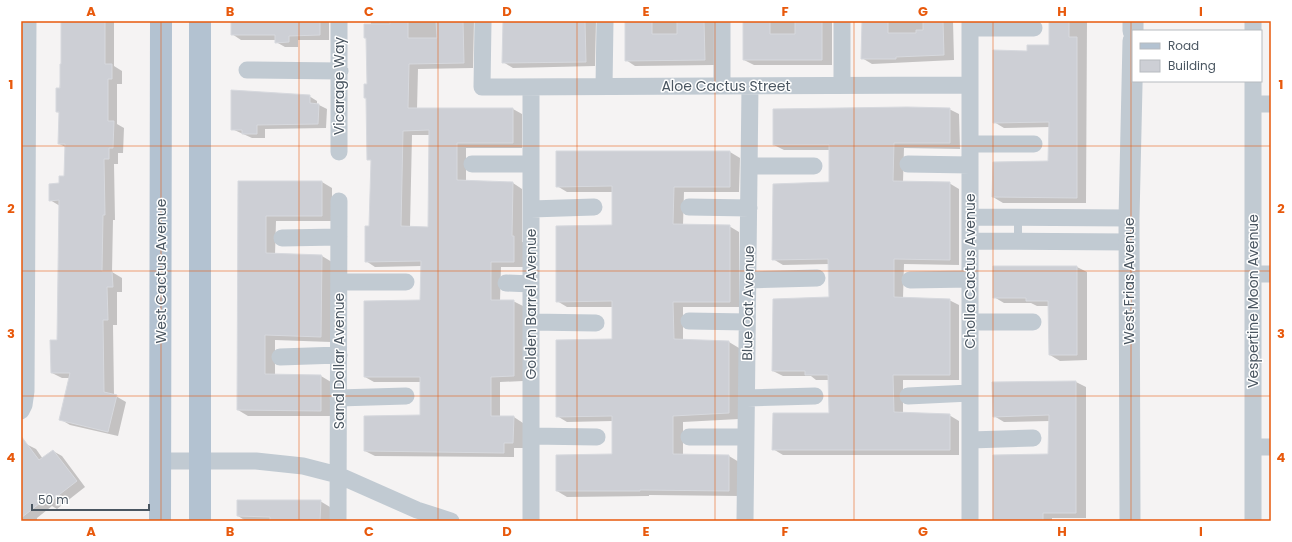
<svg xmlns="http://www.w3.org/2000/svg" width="1292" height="542" viewBox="0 0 1292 542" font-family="Poppins,sans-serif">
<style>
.shadow{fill:#0003;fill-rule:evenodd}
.building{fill:#cdcfd5;stroke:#d7d9de;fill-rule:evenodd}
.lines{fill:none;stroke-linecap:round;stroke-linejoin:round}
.service{stroke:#c1cad2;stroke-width:8}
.minor{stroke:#c1cad2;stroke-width:17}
.tertiary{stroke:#c1cad2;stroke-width:21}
.primary{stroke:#b3c2d1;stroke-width:22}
.grid{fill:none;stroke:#e8590c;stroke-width:1;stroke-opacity:0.55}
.labels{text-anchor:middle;stroke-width:3;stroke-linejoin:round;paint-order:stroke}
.street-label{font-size:14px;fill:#4a5661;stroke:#fff}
.neatline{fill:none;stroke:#e8590c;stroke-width:1.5}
.grid-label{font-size:13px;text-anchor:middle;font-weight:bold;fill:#e8590c}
</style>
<rect width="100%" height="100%" fill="#f5f3f3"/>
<!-- shadow -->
<path class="shadow" d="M62 21H114V66L122 71V84H117V124L124 128 123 153H118V164H114L115 220H113L112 272 122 278V292H117V325H113L114 395 126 402 118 436 70 425 60 419 70 378H62L52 373 58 341 60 206 50 200 65 177 66 147 59 144 60 113 57 112 62 65Z
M232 21H329V40H298V47H285L276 42V40H241L232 34Z
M371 21H474L473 68 418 69 417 109H513L522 114V148H466V182L513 183 522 189V242H523V267H501L500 301H513L523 306V381L500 382V417H514L523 423V448H514V457L375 456 365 451 421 416V382H374L365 377 421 301 422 266 375 267 366 261 370 227 372 161 368 159 367 99 365 98 368 85 367 39 365 38 371 25ZM412 135H430L429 228 410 227Z
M504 21H596L595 66 513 68 503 62Z
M626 21H714V65L635 66 626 60Z
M744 21H832V65H754L744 60Z
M862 21H953L954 60 872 64 862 58Z
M1050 21H1087L1086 203H1003L993 197 1049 162 1050 127 1004 128 994 122 1028 52 1050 46Z
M309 96 317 101V104L327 109 326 128 265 129V138H252L232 129Z
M949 109 959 114 960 149 904 148 903 182 949 183 959 189V265L904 264 903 298 949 300 959 305V380H903V413L949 415 959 421V455H783L773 449 830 414 829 380H816L811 376H783L773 371 830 298 829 264 783 265 773 259 830 183V150H784L774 145Z
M730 152 740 158 739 192H684L683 225 729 226 739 232V307H683V340L729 342 739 348V419L683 422V455L729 456 739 462V496L649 495V496L567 497 557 491 613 455V421L567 422 557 416 613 340V307H567L557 301 613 226V192H567L557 186Z
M239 182H322L332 188V221H276L275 255 322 256 332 262 331 342 275 340V375L321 376 331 382 330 416H248L238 410Z
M1077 267 1087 272V360L1060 361 1050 355 1049 306H1037L1031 303H1004L994 297Z
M993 382H1076L1086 387V518H1052V521H994L1049 455 1050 421 1004 422 994 416Z
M26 444 36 449 43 459 53 451 62 456 85 487 57 509 52 506 37 518V521H21V448Z
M320 501 330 507V521H246L238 516Z"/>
<!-- building -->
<path class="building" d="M61 21H105V64H112V79H108V121H114L113 148H109V159H104L105 215H103L102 271H112L113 287H107L108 320H103L104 392 117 395 108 432 59 420 70 373H51L50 340H57L59 200 49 201V184L59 183V176H64L65 144H58L59 112H56V88H60V64H61Z
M231 21H320V35L289 36V42L275 43V35H231Z
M390 21H408V38H437L436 21H463L464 63 409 64 408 108H513V143H457V180L513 182 512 236H514V262H491V300H514V376L491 377V416H514L513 443H504V453L364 451V416L420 415V377H364V301L420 300 421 261 365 262V226H369L371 160H367L366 98H364V84H367L366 38H364V24H390ZM429 130 428 227 401 226 403 131Z
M503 21H585L586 62 502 63Z
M625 21H652V34H677V21H704L705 60 625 61Z
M743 21H770V34H795V21H822V60H743Z
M862 21H888V33H916V30H923V21H943L944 55 896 57V59H861Z
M1049 21H1069V37H1077V198L992 197 993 162 1048 161 1049 122 993 123V50L1027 51V45H1049Z
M231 90 310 95V103L319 104 318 124 257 125V134H242V130H231Z
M907 107 950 108V143H894L893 181 950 182V260L894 259V297L950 299V375H893L894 412 950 414V450H772L773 413H829L828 375H805V371H772L773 299 829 297 828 259 772 260 773 184 829 182V145H773V109Z
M556 151H730V187H674L673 224 730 225V302H673L674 339 729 341V413L673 416V454L729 455V491L640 490V491H556V455L612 454V416L556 417V340L612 339V301L556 302V226L612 225V186L556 187Z
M238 181H322V216H266V253L322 255 321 337 265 335V374L321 375V411L237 410Z
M993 266H1077V355H1049L1048 301H1026V298H993Z
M1076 381V513H1043V521H993V455L1048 454 1049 415 993 417 992 382Z
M21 436 39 460 53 450 77 481 47 504 44 500 21 518Z
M237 500H321L320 521H270V517L237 516Z"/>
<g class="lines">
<!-- service -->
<path class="service" d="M1018 218V241"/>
<!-- minor -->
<path class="minor" d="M339 21V152
M842 21V85
M970 21V521
M1253 21V31
M483 22 482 87 970 85
M970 28H1034
M247 70 340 71
M1253 81V521
M722 86V21
M604 87 605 21
M1253 104H1271
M970 144H1034
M472 164H531
M908 164 970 165
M749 166H814
M689 207 749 208
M531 209 594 207
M971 217 1129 218
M282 238 339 237
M971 241 1129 242
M1253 274H1271
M748 280 817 278
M910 280 970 279
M339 282H406
M506 283 531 284
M689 321 747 322
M531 322 596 323
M970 322H1033
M280 357 339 355
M908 396 970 393
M338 398 406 396
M747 398 815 396
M21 411 24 405 26 391 28 21
M531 436 597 437
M689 437H746
M970 440 1033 438
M1253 447H1271
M161 461H256L303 466 338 475 417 510 451 521
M338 521 339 201
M531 521V87
M745 521 750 86"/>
<!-- tertiary -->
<path class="tertiary" d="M1133 31V21
M1130 521 1129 218 1133 41"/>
<!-- primary -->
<path class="primary" d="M160 521 161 21
M200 521V21"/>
</g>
<!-- grid -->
<path class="grid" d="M161 21V521M299 21V521M438 21V521M577 21V521M715 21V521M854 21V521M993 21V521M1131 21V521M21 146H1271M21 271H1271M21 396H1271"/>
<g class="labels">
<!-- street labels -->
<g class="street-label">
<text transform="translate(339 86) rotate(-90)" y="5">Vicarage Way</text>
<text x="726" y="91">Aloe Cactus Street</text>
<text transform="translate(161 271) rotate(-90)" y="5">West Cactus Avenue</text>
<text transform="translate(970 271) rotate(-90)" y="5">Cholla Cactus Avenue</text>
<text transform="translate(1129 281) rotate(-90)" y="5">West Frias Avenue</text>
<text transform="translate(1253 301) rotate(-90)" y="5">Vespertine Moon Avenue</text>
<text transform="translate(748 303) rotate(-89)" y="5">Blue Oat Avenue</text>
<text transform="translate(531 304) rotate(-90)" y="5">Golden Barrel Avenue</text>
<text transform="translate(339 361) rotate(-90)" y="5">Sand Dollar Avenue</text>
</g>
</g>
<!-- border -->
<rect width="1292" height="542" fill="none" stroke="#ffffff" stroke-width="44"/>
<!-- legend -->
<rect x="1132" y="30" width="130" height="52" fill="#ffffff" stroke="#b7bbc0"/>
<rect x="1140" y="43" width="20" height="6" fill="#b3c2d1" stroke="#b7bbc0"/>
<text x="1168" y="50" font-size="12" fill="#4a5661">Road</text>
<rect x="1140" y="60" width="20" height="12" fill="#cdcfd5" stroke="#b7bbc0"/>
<text x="1168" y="70" font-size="12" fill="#4a5661">Building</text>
<!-- scale -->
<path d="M32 504v6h117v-6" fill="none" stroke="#4a5661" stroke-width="2"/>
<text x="38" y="504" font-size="12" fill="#4a5661" stroke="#ffffff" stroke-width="3" paint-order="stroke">50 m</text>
<rect x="22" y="22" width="1248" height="498" class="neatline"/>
<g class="grid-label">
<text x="91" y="16">A</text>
<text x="230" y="16">B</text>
<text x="369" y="16">C</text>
<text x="507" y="16">D</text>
<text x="646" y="16">E</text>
<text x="785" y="16">F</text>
<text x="923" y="16">G</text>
<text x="1062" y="16">H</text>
<text x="1201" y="16">I</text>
<text x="11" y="89">1</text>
<text x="1281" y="89">1</text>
<text x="11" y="213">2</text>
<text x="1281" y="213">2</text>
<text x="11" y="338">3</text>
<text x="1281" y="338">3</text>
<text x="11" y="462">4</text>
<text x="1281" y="462">4</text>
<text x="91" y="536">A</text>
<text x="230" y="536">B</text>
<text x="369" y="536">C</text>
<text x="507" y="536">D</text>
<text x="646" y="536">E</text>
<text x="785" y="536">F</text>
<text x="923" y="536">G</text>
<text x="1062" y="536">H</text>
<text x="1201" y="536">I</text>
</g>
</svg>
